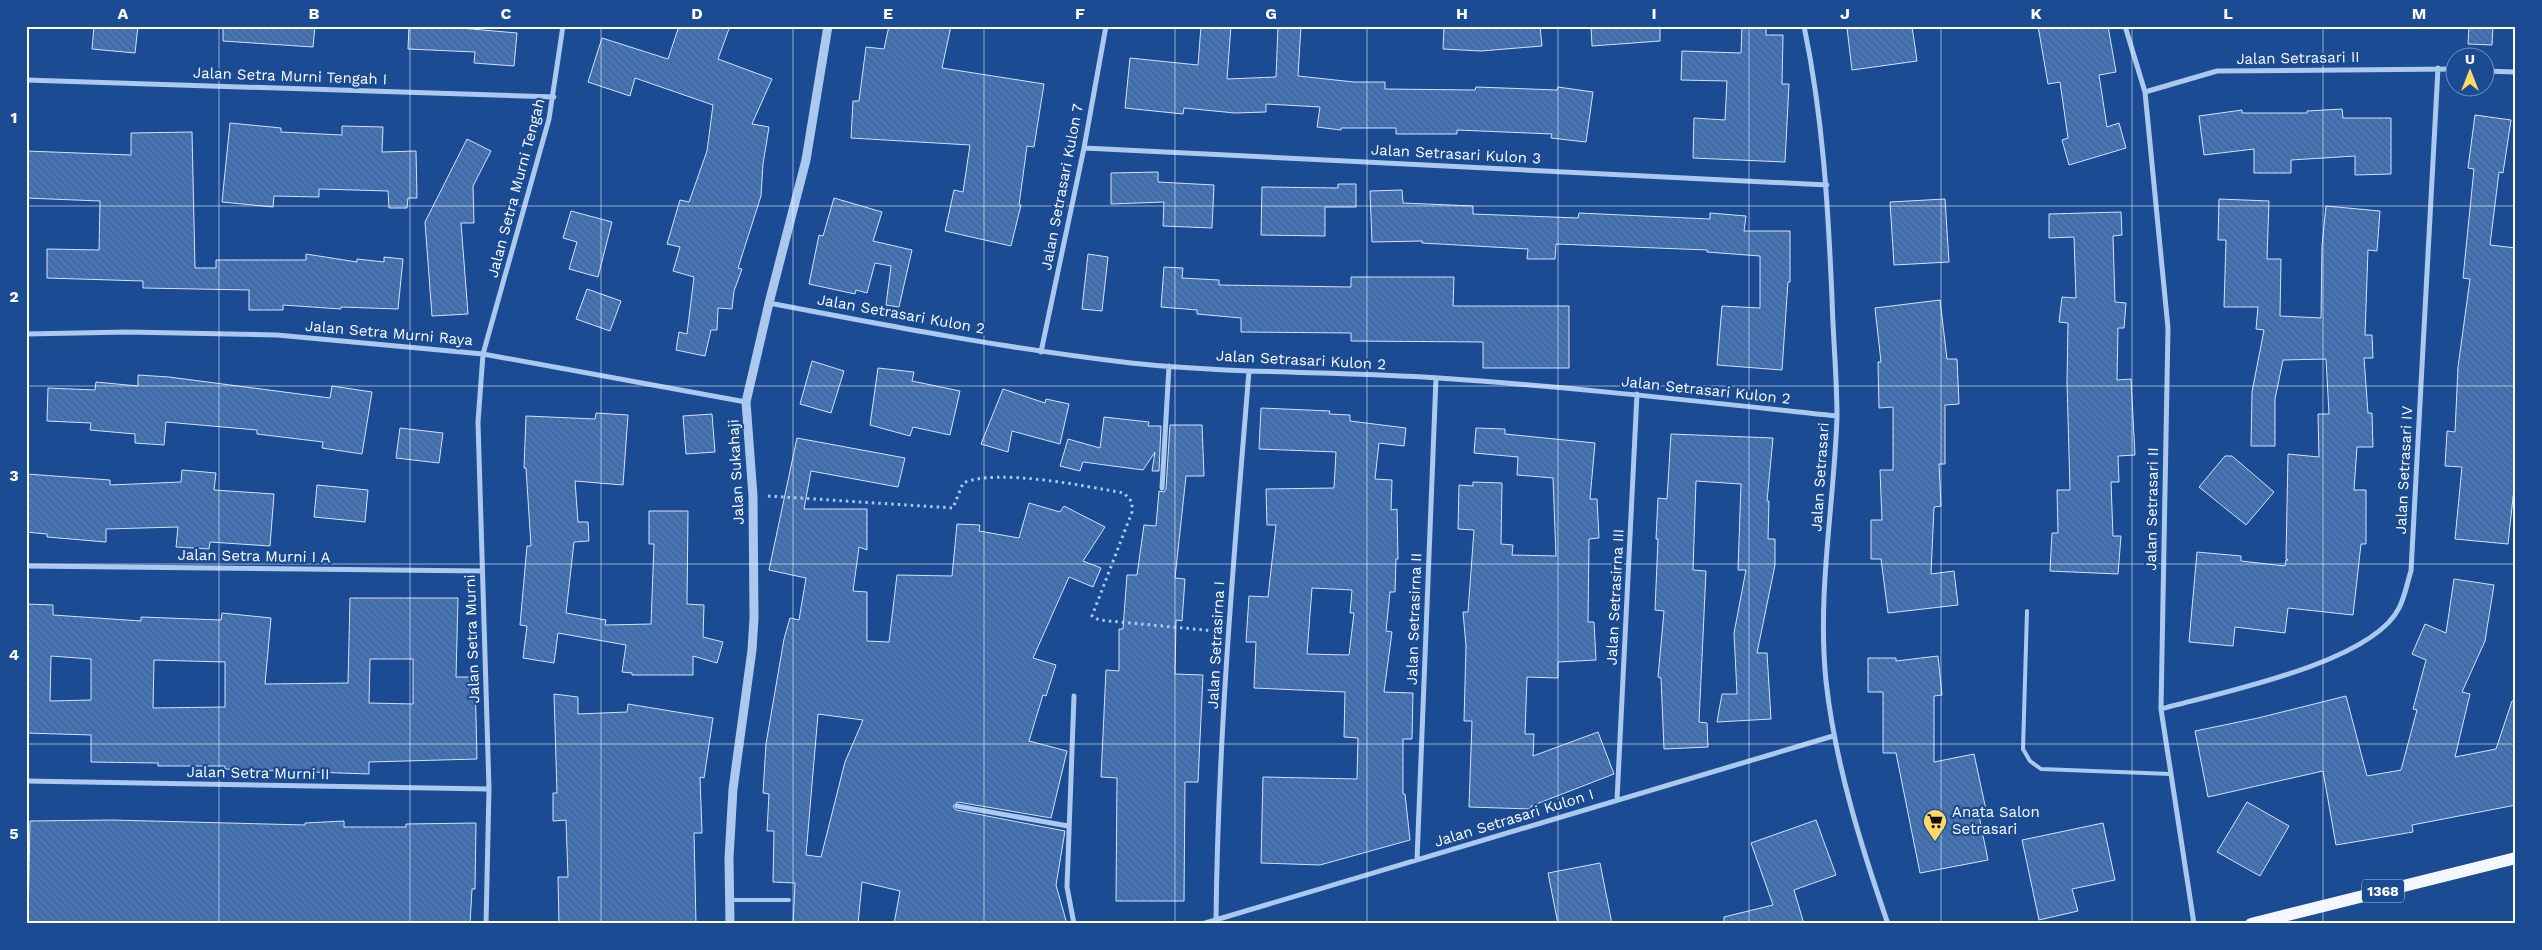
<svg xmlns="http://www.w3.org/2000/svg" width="2542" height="950" viewBox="0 0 2542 950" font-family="'Work Sans',sans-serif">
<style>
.building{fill:url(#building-back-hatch);stroke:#d2e3fb;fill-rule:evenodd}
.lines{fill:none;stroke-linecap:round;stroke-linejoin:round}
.path{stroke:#abc8ef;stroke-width:3;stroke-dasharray:2.5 4;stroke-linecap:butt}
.service{stroke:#abc8ef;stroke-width:4}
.minor{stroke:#abc8ef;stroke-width:5}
.tertiary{stroke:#abc8ef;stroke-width:9}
.primary{stroke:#f3f7ff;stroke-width:12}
.grid{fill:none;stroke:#fff;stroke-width:1;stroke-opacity:0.55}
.labels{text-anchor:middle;stroke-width:4.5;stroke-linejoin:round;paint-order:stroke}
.shield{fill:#1b4b92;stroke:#bbc9de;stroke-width:1}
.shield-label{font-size:14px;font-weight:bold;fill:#fff}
.street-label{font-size:15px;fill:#fff;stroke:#1b4b92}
.poi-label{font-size:15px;fill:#fff;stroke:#1b4b92;text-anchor:start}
.neatline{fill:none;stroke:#fff;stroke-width:2}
.grid-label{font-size:16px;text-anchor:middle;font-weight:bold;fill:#fff}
</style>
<defs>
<pattern id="building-back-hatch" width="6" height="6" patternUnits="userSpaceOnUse" patternTransform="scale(1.25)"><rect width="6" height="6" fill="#4475b9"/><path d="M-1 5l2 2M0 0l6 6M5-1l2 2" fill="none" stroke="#486082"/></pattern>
</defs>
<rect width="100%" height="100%" fill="#1b4b92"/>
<!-- building -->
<path class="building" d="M94 26H138L135 53 92 49Z
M223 26H315L313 47 223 41Z
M409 26H461L460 28 517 33 514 66 474 63 475 52 408 49Z
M679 26H730L718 59 772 79 752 124 769 127 763 164 761 196 738 268 742 269 734 291 732 309 718 308 717 330H711L705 356 676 350 679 332 687 334 694 277 673 271 680 247 667 244 680 200 689 202 707 151 713 105 635 78 630 96 588 82 602 38 668 59Z
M889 26H951L942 68 1044 84 1034 147 1027 146 1019 205H1021L1011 246 945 231 954 190 963 192 970 145 851 138 853 101H859L866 47 884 49Z
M1201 26H1231L1227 79 1276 77 1278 26H1301L1298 76 1354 82H1385V89L1475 90 1476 87 1557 90 1558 87 1593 92 1586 142 1551 138 1552 134 1457 130V134H1396V128H1341V130L1317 127 1320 107 1266 104V112L1235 113 1184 108 1183 114 1125 108 1130 58 1198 65Z
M1444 26H1540L1542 46 1481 51 1443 49Z
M1591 26H1660V41L1592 46Z
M1742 26H1766V35H1783L1782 84H1789L1785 162 1693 158 1694 118 1725 120 1727 81 1681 80 1682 51 1741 53Z
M1864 26H1912L1917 61 1852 70 1847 28Z
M2038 26H2108L2116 72 2099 75 2107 127 2119 123 2126 148 2069 165 2062 140 2068 138 2060 82 2048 84Z
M2469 26H2493L2492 45 2468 44Z
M2342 109 2343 118H2391V174L2355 175V156L2291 160V173H2254V149L2204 155 2199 116 2242 110V113H2307V111Z
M2475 115 2511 120 2503 173 2499 172 2490 245 2516 248V470L2508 544 2455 539 2462 467 2445 466 2447 431 2455 432 2458 367 2470 279 2463 278 2474 169 2468 168Z
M230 123 281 128V132L342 135V126L383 127 382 152 416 151 417 198H408L407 208H389L388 191 319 189V197L274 196 273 207 222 202Z
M192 132 195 268H216V260H306V254L357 262V259L384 262V257L403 259 398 309 341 307V309L283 305V310H249V290L143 288V281L47 278V249L99 250 100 201 26 198V151L131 155V133Z
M467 139 491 151 473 186 474 223H461L468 314 432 316 425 222Z
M1158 172V182L1214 185 1212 228 1163 226 1164 202 1111 204V173Z
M1338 184H1356V207H1325V236L1261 235 1262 187 1338 188Z
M1402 190 1403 203 1473 206V214L1578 218 1579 213 1710 219V213L1746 216 1744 231H1790V282H1788L1782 370 1717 365 1722 306 1760 308V256L1707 252V250L1556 244 1555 259H1527L1528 249 1422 243V241L1372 242 1370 191Z
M834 198 882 212 873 241 912 250 899 307 886 305 891 266 875 263 867 293 856 290 855 294 809 284 819 235 823 236Z
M1945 199 1949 262 1894 265 1890 202Z
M2219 199 2269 201 2267 259H2281L2280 316 2321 318 2322 246 2326 206 2380 211 2377 251 2368 250 2365 335H2372L2373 358H2364L2368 413H2372L2373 447H2357L2354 490H2366V544H2361L2353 615 2288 608 2285 633 2235 627 2233 646 2189 642 2197 552 2241 556V561L2285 566 2286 560H2288L2286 559 2288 454 2319 457 2318 414H2329L2326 359 2283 360 2275 399V446H2251L2252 392 2264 330 2256 329 2258 307H2224L2226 240H2218Z
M571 211 612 222 598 277 569 269 577 242 563 238Z
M2121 212 2122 235 2113 236 2115 302 2126 303 2124 328H2118L2117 380 2131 379 2135 455 2118 456 2119 482H2111L2113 536H2121L2118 574 2050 571 2052 533H2058L2057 490H2070L2067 382 2068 323 2059 322 2062 297 2076 298 2074 237 2049 238V214Z
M1088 254 1108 257 1102 311 1082 309Z
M1164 267 1183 268 1182 278 1219 280V285L1351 287V277H1454L1453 306H1569V368H1483V342L1351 341V333L1241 332V318L1197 314V310L1161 307Z
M587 289 621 301 610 331 576 319Z
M1940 300 1947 359H1957L1959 404 1945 405V464H1939L1941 506 1934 507 1931 574 1954 571 1958 605 1888 613 1881 559H1871V520H1882L1880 470H1893V407L1879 408 1878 362H1881L1875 308Z
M812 361 844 371 831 413 800 404Z
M878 368 914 372 912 381 960 391 950 435 913 427 910 436 870 425Z
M138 375 169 377 330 398 332 386 372 392 362 454 322 448 323 442 257 434V430L166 422 164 445 135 443V434L90 430 91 423 47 421 48 388 95 390 96 382 138 386Z
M1003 389 1045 403 1046 399 1069 404 1060 444 1012 431 1008 452 981 444Z
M1261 408 1330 411 1329 414 1350 415V421L1406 428 1404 446 1379 443 1375 479 1392 480 1391 510 1397 509 1398 559H1396L1395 592H1390L1386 631 1392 632 1384 692 1413 693 1412 739H1403V794H1405L1410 840 1320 865 1261 863 1263 777 1357 779 1358 738 1344 737 1345 692 1254 688 1256 642H1246L1249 596 1268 597 1276 525H1267L1266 489 1334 488 1336 452 1259 449ZM1312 588 1352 590 1350 613H1354L1349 655 1307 654Z
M596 413 628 415 623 485 575 481 578 522H588L589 541 574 542 566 613 606 620 605 625 651 624 654 544H649V511H688L687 604 704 605 703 637 723 642 717 663 693 656V675H632V673L622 672 626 645 558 633 554 663 523 658 527 626 520 625 527 546H531L526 468H524L526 416 595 419Z
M712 414 715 452 686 454 683 416Z
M1104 417 1149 422 1148 426H1161L1159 471H1152L1155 452 1143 470 1083 462 1080 471 1060 466 1068 439 1100 448Z
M1170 425H1202L1204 476H1186L1175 578 1185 579 1182 621 1176 620 1175 674 1203 675 1198 782H1185L1184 901H1116L1117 778 1101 777 1106 670 1119 671V629H1123L1127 575H1137L1144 525 1156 526 1159 491 1164 492 1166 489Z
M400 428 443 433 439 463 396 458Z
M1476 428 1505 429V434L1595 443 1590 499H1597L1599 538 1589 539 1588 622H1594L1596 660 1558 662V678L1527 677 1525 734H1534L1533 756 1598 732 1614 774 1531 806V809L1469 807 1472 721H1464L1466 646 1463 612H1468L1474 530 1458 529 1459 485 1473 486V482L1502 483 1501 544 1513 545 1512 555 1556 556 1553 478 1517 475 1518 457 1474 453Z
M1671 434 1773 438 1767 501H1769L1768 539H1775V565L1757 653H1767L1771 719 1717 722 1722 694H1737L1734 633 1746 570H1738L1741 484 1696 481 1693 570 1706 571 1699 722 1707 723 1708 747 1664 749 1661 678 1658 677 1664 611 1655 610 1658 539H1656L1658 498 1667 499Z
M797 438 905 458 898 487 811 471 804 509H867V550L859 547 853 591 867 592V641L889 642 897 575 952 576 957 524 980 525 979 531 1019 538 1029 503 1060 512 1064 506 1105 527 1083 561 1101 568 1093 587 1069 577 1033 658 1056 665 1046 696 1043 695 1029 741 1067 751 1051 818 958 802 953 806 956 810 1065 831 1056 885 1067 924H894L900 891 862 882 858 924H793L795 883 773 882 774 831H767L769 794 763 793 766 744 784 639 790 618 799 620 806 578 769 570ZM818 714 863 720 845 762 821 857 806 855Z
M2225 456H2232L2274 492 2246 525 2199 487Z
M182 470 216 473 214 490 274 494 270 546 210 542 209 549 176 547 178 527 106 529V542L47 537V534L26 532V474L110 480V485L181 482Z
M317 485 368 490 365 522 314 517Z
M2454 579 2494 585 2485 641 2462 692 2470 694 2455 757 2496 749 2512 701H2516V805L2412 825 2413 832 2336 845 2323 771 2208 797 2195 731 2258 718 2346 696 2367 776 2401 770 2417 710 2413 709 2426 660 2412 654 2425 624 2446 633Z
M350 598H458L456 677H475L477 759 369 762V774L225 769V766H158V763L91 762V735L26 733V604L53 605V615L141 621V617L221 620 222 613 271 618 265 684 348 683ZM51 656 91 659V700L50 701ZM370 659H413V704L369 703ZM154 660 225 662V707L153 708Z
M1938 656 1942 695 1934 696V762L1974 754 1986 810 1978 811 1988 860 1920 873 1896 753H1883V692H1868V658H1896V661Z
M554 694 578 697V714L627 712 628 704 713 718 704 778 700 777 702 833H694L696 924H559L558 877H568L566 820 553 821V793H557Z
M2247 802 2289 826 2260 876 2217 852Z
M112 820 305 825V823L344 821V827H406V824L476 823 475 889H472L470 924H28L30 821Z
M1816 820 1836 875 1794 890 1804 924H1724V917L1773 905 1751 843Z
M2103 823 2115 880 2072 889 2078 911 2039 920 2022 840Z
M1600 863 1612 924H1558L1548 873Z"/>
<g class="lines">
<!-- path -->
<path class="path" d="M768 496 953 508 963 483C998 468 1084 486 1124 493L1132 502V512L1092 616 1099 620 1215 631"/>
<!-- service -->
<path class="service" d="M2027 611 2023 749 2030 761 2041 769 2171 774
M730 900H789"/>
<!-- minor -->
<path class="minor" d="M1804 26C1823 117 1828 206 1832 298 1833 337 1837 378 1837 417 1834 505 1817 593 1826 681 1835 763 1861 846 1888 924
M2125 26 2145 92 2168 328 2161 709 2194 924
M2484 71 2516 72
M26 80 554 97
M2145 92 2217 71 2454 69
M1084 148 1827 185
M769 303C889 326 1009 349 1131 363 1233 374 1336 371 1439 378 1572 387 1704 402 1837 416
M26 334 127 332 277 335 483 354 746 402
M1041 352 1084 148 1106 26
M1162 488 1169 366
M26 566 482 571
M1074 696 1067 887 1074 924
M2161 709C2219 693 2372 663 2399 608 2405 597 2407 583 2411 571L2438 68
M26 781 489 789
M1617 800 1637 394
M957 806 1068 826
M1417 860 1436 378
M1216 920C1218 737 1234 554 1249 371
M486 924 489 789 478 422 483 354 549 119 563 26
M1202 924 1833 736"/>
<!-- tertiary -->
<path class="tertiary" d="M730 924 729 858 733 789 752 650 754 618 753 496 746 402 769 303 806 160 828 26"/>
<!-- primary -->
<path class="primary" d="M2251 924 2516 858"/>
</g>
<!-- grid -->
<path class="grid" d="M219 26V924M410 26V924M601 26V924M793 26V924M984 26V924M1175 26V924M1367 26V924M1558 26V924M1749 26V924M1941 26V924M2132 26V924M2323 26V924M26 206H2516M26 386H2516M26 564H2516M26 744H2516"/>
<!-- icons -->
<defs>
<g id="supermarket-pin" transform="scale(1.25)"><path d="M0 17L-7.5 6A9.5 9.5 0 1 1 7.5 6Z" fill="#ffd869" stroke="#1b4b92"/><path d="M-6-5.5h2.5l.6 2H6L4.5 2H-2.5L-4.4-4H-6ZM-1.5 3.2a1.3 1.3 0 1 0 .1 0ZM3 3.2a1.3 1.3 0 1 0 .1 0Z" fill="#111"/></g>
</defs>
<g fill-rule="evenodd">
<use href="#supermarket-pin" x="1935" y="821"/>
</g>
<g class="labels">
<!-- shield labels -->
<rect class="shield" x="2362" y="879.5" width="42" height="23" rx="4"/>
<g class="shield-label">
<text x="2383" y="896">1368</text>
</g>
<!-- street labels -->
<g class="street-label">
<text transform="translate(2298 58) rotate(-1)" y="5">Jalan Setrasari II</text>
<text transform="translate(290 76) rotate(2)" y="5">Jalan Setra Murni Tengah I</text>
<text transform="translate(1456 154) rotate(3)" y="5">Jalan Setrasari Kulon 3</text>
<text transform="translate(1062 187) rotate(-79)" y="5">Jalan Setrasari Kulon 7</text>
<text transform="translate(516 188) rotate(-75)" y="5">Jalan Setra Murni Tengah</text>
<text transform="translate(901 314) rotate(10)" y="5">Jalan Setrasari Kulon 2</text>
<text transform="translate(389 333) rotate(5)" y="5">Jalan Setra Murni Raya</text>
<text transform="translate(1301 360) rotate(3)" y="5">Jalan Setrasari Kulon 2</text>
<text transform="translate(1706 390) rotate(6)" y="5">Jalan Setrasari Kulon 2</text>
<text transform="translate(2404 470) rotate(-87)" y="5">Jalan Setrasari IV</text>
<text transform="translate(736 472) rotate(-93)" y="5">Jalan Sukahaji</text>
<text transform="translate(1820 477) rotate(-86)" y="5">Jalan Setrasari</text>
<text transform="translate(2152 509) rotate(-89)" y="5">Jalan Setrasari II</text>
<text transform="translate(254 556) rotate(1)" y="5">Jalan Setra Murni I A</text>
<text transform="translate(1615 597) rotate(-87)" y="5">Jalan Setrasirna III</text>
<text transform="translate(1414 619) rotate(-88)" y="5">Jalan Setrasirna II</text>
<text transform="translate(472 639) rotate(-92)" y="5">Jalan Setra Murni</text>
<text transform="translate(1216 645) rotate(-87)" y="5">Jalan Setrasirna I</text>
<text transform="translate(258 773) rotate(1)" y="5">Jalan Setra Murni II</text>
<text transform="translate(1514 818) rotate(-17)" y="5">Jalan Setrasari Kulon I</text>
</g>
<!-- poi labels -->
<g class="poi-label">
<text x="1952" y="817">Anata Salon<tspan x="1952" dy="17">Setrasari</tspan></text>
</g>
</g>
<!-- border -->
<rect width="2542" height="950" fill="none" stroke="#1b4b92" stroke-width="55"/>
<!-- north arrow -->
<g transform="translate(2470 72)"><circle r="24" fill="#1b4b92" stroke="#7693be"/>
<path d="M0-4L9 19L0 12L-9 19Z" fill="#ffd869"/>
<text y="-8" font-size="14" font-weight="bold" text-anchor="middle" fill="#ffffff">U</text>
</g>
<rect x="28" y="28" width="2486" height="894" class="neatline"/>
<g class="grid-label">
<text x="123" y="19">A</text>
<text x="314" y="19">B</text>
<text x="506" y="19">C</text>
<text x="697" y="19">D</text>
<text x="888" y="19">E</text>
<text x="1080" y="19">F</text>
<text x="1271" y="19">G</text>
<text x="1462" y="19">H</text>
<text x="1654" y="19">I</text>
<text x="1845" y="19">J</text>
<text x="2036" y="19">K</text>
<text x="2228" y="19">L</text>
<text x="2419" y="19">M</text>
<text x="14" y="123">1</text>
<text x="14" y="302">2</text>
<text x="14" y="481">3</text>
<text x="14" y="660">4</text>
<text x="14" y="839">5</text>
</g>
</svg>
